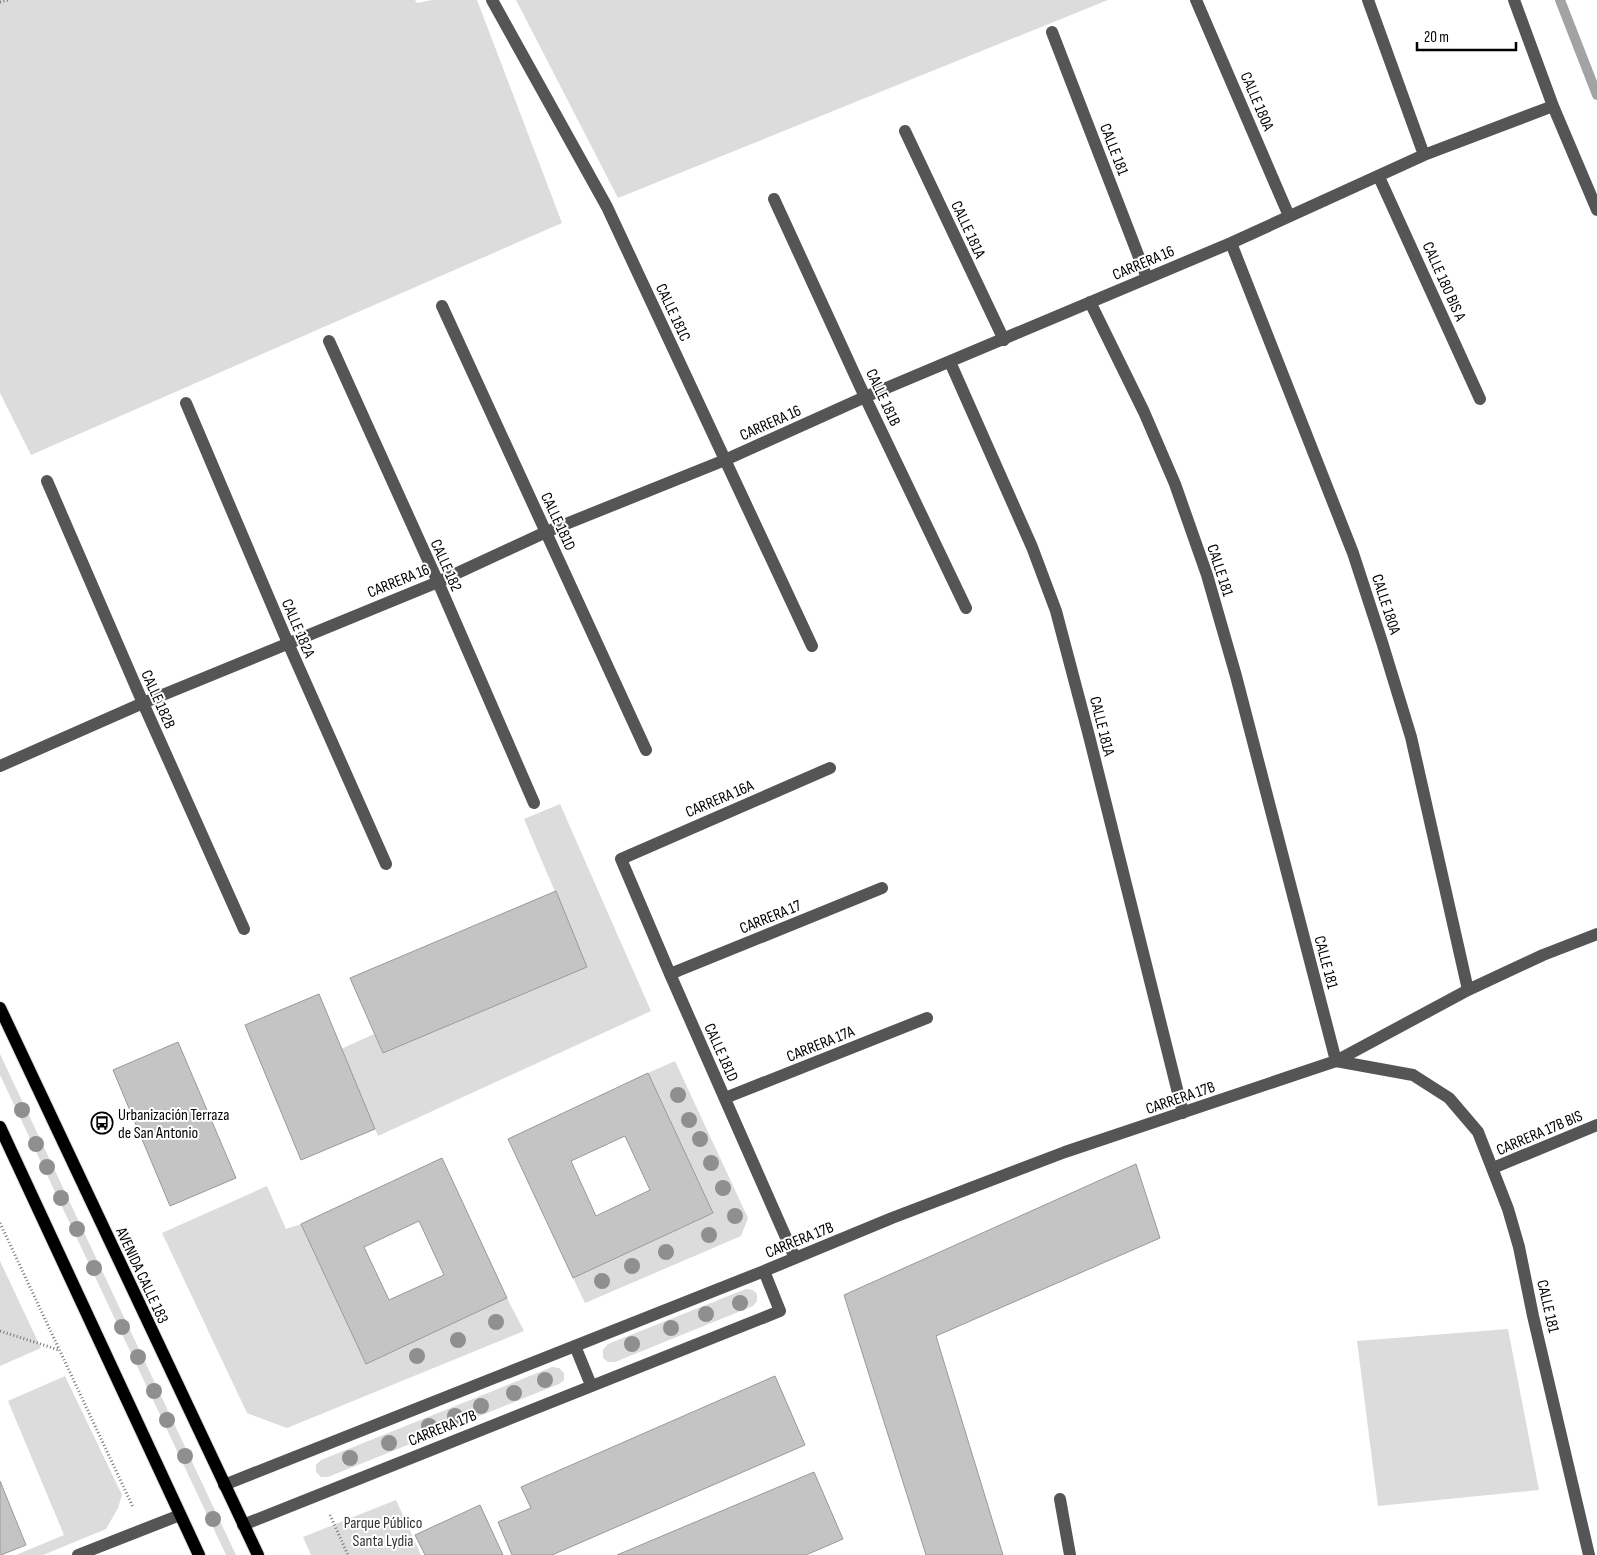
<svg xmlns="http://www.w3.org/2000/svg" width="1597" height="1555" viewBox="0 0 1597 1555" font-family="'Sofia Sans Condensed',sans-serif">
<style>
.green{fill:#dcdcdc}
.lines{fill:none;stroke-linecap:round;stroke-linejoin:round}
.stream{stroke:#a3a3a3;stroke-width:10}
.building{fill:#c4c4c4;stroke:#999;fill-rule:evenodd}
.major-casing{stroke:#dbdbdb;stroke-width:14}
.path{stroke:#777;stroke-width:3;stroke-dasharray:1 2.5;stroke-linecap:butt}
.minor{stroke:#555;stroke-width:12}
.major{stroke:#000;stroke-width:12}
.tree{fill:#8f8f8f}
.labels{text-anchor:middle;stroke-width:4;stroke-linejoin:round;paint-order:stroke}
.street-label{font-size:16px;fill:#000;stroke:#fff}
.poi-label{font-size:16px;fill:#000;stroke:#fff;text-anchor:start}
.park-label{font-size:16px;fill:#333;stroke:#fff}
</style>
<rect width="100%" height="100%" fill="#fff"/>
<!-- green -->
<path class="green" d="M0 0H415L417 3 432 0H477L562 223 31 455 0 393Z
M516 0H1108L618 198Z
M560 804 651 1011 378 1136 341 1049 374 1034 383 1053 587 967 524 819Z
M0 1054 236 1555H226L0 1075Z
M675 1061 748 1218 741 1236 585 1303 573 1278 713 1213 648 1073Z
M267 1186 286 1229 301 1224 366 1364 507 1298 524 1331 287 1428 247 1413 162 1233Z
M0 1261 41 1348 0 1366Z
M746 1289 753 1290 757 1294V1301L753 1306 615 1362H608L603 1358V1350L608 1344Z
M1508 1329 1539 1490 1378 1506 1357 1341Z
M552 1367 559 1368 564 1373V1380L559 1384 328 1477H321L316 1472V1465L321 1460Z
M65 1376 122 1495 118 1508 106 1529 43 1555H16L64 1535 8 1401Z
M396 1500 421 1555H311L303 1537Z"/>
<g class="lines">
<!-- stream -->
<path class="stream" d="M1560 0 1597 95"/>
</g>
<!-- building -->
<path class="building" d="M556 891 587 967 383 1053 350 978Z
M319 994 375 1129 301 1160 245 1025Z
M178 1042 236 1178 170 1206 113 1070Z
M648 1073 713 1213 573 1278 508 1139ZM625 1136 650 1190 596 1216 571 1161Z
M442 1158 507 1298 366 1364 301 1224ZM419 1221 444 1275 389 1300 364 1247Z
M1136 1164 1160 1238 936 1336 1003 1555H926L844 1295Z
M775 1376 805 1445 552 1555H512L498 1522 531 1508 521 1487Z
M814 1472 843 1539 806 1555H617Z
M0 1481 26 1545 1 1555H0Z
M480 1505 503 1555H425L415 1535Z"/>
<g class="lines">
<!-- major casing -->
<g class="major-casing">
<path id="major" d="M0 1008 258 1555
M0 1127 199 1555"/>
</g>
<!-- path -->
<path class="path" d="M0 2 8 0
M0 1223 133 1507
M0 1331 59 1350
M330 1515 348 1555"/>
<!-- minor -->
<path class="minor" d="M492 0 607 207 812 646
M1196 0 1289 216
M1368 0 1424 155
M1514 0 1553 106 1597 210
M1052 32 1147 278
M905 131 1004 340
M1379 177 1480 399
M774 199 865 397 966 608
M1231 243 1353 553 1382 642 1411 737 1468 990
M1090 302 1144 412 1175 484 1207 575 1236 676 1336 1061
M442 306 646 750
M329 341 438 582 534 803
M950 362 1032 547 1056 611 1089 736 1183 1113
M186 403 288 643 386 864
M47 481 143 703 244 929
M0 766 143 703 438 582 546 532 725 460 865 397 1231 243 1424 155 1553 106
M670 974 882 888
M1336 1061 1413 1075 1449 1098 1478 1132 1508 1209 1519 1247 1533 1316 1589 1555
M725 1098 927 1018
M1493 1168 1597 1125
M795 1258 670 974 621 859 830 768
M575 1346 591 1385
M224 1485 764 1271 892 1218 1065 1152 1336 1061 1468 990 1543 955 1597 934
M1060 1499 1070 1555
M243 1525 780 1311 764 1271
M78 1555 180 1515"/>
<!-- major -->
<use href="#major" class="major"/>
</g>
<!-- trees -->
<g class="tree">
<circle cx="678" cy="1095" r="8"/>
<circle cx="22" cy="1110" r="8"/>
<circle cx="689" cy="1120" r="8"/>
<circle cx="700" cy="1139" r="8"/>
<circle cx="36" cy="1144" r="8"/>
<circle cx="711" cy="1163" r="8"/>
<circle cx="47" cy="1167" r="8"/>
<circle cx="723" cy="1188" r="8"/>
<circle cx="61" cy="1198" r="8"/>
<circle cx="735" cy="1216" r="8"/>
<circle cx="77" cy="1229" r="8"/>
<circle cx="709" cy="1235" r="8"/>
<circle cx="666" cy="1252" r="8"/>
<circle cx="632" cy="1266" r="8"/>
<circle cx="94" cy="1268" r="8"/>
<circle cx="602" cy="1281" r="8"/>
<circle cx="740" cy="1303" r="8"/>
<circle cx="706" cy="1314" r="8"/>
<circle cx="496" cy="1322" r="8"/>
<circle cx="122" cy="1327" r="8"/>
<circle cx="671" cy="1328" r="8"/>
<circle cx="458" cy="1340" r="8"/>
<circle cx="632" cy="1344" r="8"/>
<circle cx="417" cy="1356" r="8"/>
<circle cx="138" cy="1357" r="8"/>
<circle cx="545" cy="1380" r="8"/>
<circle cx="154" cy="1391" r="8"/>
<circle cx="514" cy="1393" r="8"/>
<circle cx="481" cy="1406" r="8"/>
<circle cx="455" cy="1416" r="8"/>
<circle cx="167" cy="1420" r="8"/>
<circle cx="429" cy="1426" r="8"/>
<circle cx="389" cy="1443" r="8"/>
<circle cx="185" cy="1456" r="8"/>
<circle cx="350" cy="1458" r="8"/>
<circle cx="213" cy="1519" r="8"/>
</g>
<!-- icons -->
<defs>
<g id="bus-ring" transform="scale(1.125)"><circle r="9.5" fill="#fff" stroke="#000" stroke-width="1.5"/><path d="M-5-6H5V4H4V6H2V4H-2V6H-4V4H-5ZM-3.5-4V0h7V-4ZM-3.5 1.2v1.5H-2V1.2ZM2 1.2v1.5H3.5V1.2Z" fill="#000"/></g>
</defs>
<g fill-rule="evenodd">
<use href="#bus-ring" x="102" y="1123"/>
</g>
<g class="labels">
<!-- street labels -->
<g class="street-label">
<text transform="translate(1258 101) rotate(67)" y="6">CALLE 180A</text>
<text transform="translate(1115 149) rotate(69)" y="6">CALLE 181</text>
<text transform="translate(969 229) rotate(65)" y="6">CALLE 181A</text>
<text transform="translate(1143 262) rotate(-23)" y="6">CARRERA 16</text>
<text transform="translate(1445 281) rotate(66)" y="6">CALLE 180 BIS A</text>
<text transform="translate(674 312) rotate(65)" y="6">CALLE 181C</text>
<text transform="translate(884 397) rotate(65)" y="6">CALLE 181B</text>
<text transform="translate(770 422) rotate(-24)" y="6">CARRERA 16</text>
<text transform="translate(559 521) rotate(65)" y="6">CALLE 181D</text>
<text transform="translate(447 565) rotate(66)" y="6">CALLE 182</text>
<text transform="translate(1221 570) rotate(72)" y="6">CALLE 181</text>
<text transform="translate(398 580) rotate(-22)" y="6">CARRERA 16</text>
<text transform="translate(1387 604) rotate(72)" y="6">CALLE 180A</text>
<text transform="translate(299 628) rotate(67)" y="6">CALLE 182A</text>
<text transform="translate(159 699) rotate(66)" y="6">CALLE 182B</text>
<text transform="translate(1103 726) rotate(76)" y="6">CALLE 181A</text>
<text transform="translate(719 798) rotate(-23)" y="6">CARRERA 16A</text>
<text transform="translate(770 916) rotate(-22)" y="6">CARRERA 17</text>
<text transform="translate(1327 962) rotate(75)" y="6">CALLE 181</text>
<text transform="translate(820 1043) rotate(-22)" y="6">CARRERA 17A</text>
<text transform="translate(722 1052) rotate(66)" y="6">CALLE 181D</text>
<text transform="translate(1180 1097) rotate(-19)" y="6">CARRERA 17B</text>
<text transform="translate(1539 1132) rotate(-23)" y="6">CARRERA 17B BIS</text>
<text transform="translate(799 1239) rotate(-22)" y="6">CARRERA 17B</text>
<text transform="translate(143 1275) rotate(65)" y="6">AVENIDA CALLE 183</text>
<text transform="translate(1549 1306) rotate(77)" y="6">CALLE 181</text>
<text transform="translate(442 1427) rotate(-22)" y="6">CARRERA 17B</text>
</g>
<!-- poi labels -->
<g class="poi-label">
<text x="118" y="1120">Urbanización Terraza<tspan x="118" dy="18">de San Antonio</tspan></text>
</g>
<!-- park labels -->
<g class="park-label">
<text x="383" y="1528">Parque Público<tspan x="383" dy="18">Santa Lydia</tspan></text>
</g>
</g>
<!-- scale -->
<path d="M1417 42v8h99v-8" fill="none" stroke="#000000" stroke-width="2.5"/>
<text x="1424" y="42" font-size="15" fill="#000000" stroke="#ffffff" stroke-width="4" paint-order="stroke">20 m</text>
</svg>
